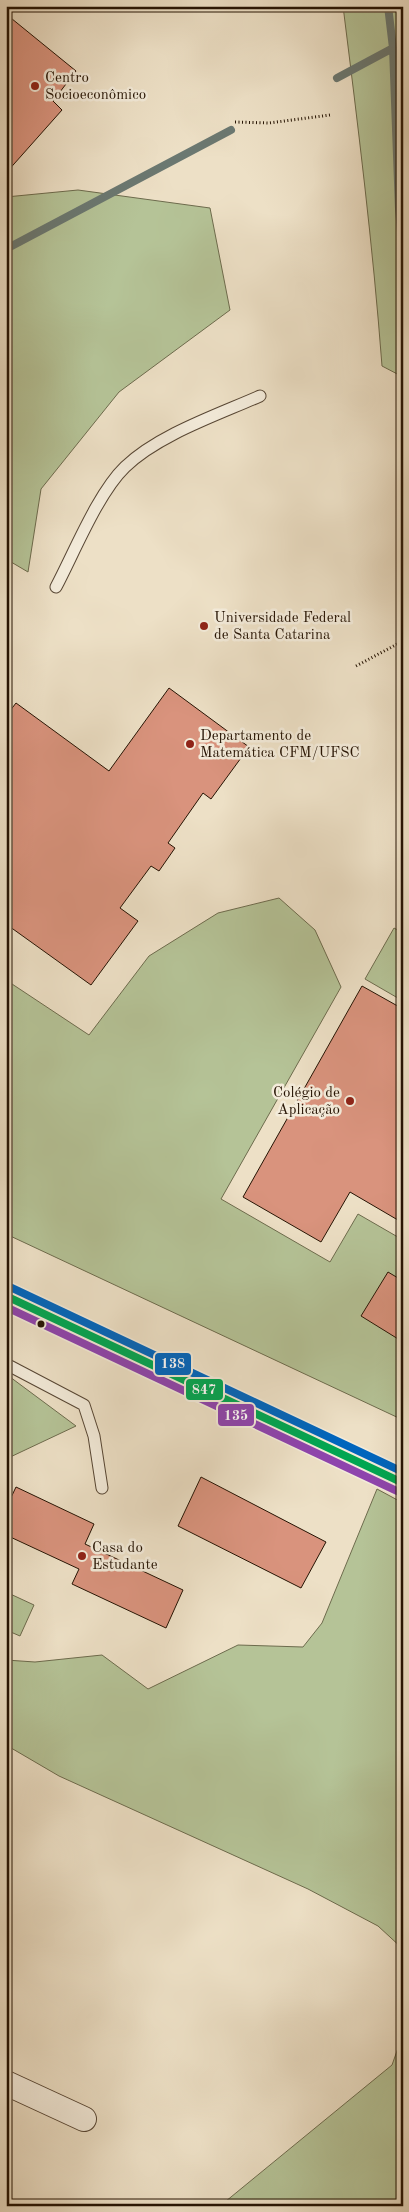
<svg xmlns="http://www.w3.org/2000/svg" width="409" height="2212" viewBox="0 0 409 2212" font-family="'Old Standard TT',serif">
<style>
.green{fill:#b5c397;stroke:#6d6b4d}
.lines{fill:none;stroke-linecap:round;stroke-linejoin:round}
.stream{stroke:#6b7871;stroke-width:8}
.building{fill:#d9937d;stroke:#251303}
.lane-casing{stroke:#574634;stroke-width:13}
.street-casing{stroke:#574634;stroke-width:26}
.secondary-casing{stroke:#251303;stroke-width:29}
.path{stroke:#251303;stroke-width:3;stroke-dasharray:1 2.5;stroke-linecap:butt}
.lane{stroke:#f3ebda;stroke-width:11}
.street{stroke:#f3ebda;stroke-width:24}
.secondary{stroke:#f3ebda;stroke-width:28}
.bus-1-casing{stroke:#f3ebda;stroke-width:11}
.bus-2-casing{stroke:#f3ebda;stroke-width:11}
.bus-3-casing{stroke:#f3ebda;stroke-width:11}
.bus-1{stroke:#00a651;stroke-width:8}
.bus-2{stroke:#8e44ad;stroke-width:8}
.bus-3{stroke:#0065bd;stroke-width:8}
.poi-dot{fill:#8f2418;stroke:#f3ebda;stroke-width:2}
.bus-dot{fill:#251303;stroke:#f3ebda;stroke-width:2}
.labels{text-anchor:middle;stroke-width:5;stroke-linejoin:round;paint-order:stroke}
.poi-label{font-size:15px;fill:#251303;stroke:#f3ebda;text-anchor:start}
.line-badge{stroke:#f3ebda;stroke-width:2}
.badge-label{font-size:14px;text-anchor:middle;font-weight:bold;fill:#fff}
</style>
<rect width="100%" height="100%" fill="#ede0c6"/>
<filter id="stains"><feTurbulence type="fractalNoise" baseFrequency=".004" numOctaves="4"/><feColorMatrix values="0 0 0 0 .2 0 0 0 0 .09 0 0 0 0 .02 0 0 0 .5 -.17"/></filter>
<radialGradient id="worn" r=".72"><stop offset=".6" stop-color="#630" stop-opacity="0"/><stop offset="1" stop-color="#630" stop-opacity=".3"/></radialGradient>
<!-- green -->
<path class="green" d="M343 6H403V377L382 366C373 246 358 126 343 6Z
M78 190 210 208 230 310 119 392 41 489 28 572 6 559V197Z
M279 898 315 930 341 987 221 1199 330 1262 358 1214 403 1240V1420L6 1234V980L89 1035 149 956 218 913Z
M394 928 403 933V1001L365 979Z
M6 1374 76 1426 6 1459Z
M377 1489 403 1503V1949L378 1926 308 1889 59 1776 6 1745V1660L35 1662 102 1655 148 1689 238 1645 303 1647 322 1623Z
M6 1592 34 1605 20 1636 6 1630Z
M403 2034V2206H220L392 2065Z"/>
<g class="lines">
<!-- stream -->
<path class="stream" d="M388 6 393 48 399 209 403 255
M337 78 393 48
M6 249 231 130"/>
</g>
<!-- building -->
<path class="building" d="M6 14 76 71 53 101 62 110 6 173Z
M169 688 249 747 211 799 203 793 168 843 175 848 159 871 151 866 120 908 138 921 91 985 6 924V716L16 703 109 771Z
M362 986 403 1009V1223L350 1192 321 1242 243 1197Z
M388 1272 403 1281V1342L361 1316Z
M201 1477 326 1542 301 1588 178 1526Z
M16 1487 94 1524 85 1544 183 1590 166 1628 72 1584 79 1569 6 1535V1508Z"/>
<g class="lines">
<!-- lane casing -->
<g class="lane-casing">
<path id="lane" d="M56 587C74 553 98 493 125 467 158 435 217 415 260 396
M6 1364 84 1405 94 1436 102 1488"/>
</g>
<!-- street casing -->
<g class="street-casing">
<path id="street" d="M6 2083 84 2119"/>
</g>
<!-- secondary casing -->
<g class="secondary-casing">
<path id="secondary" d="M6 1296 403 1483"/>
</g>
<!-- path -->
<path class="path" d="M235 122 269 123 330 115
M356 666 403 641"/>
<!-- lane -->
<use href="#lane" class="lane"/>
<!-- street -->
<use href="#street" class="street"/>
<!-- secondary -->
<use href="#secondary" class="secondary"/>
<!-- bus-1 casing -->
<g class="bus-1-casing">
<path id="bus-1" d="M6 1296 403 1483"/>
</g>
<!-- bus-2 casing -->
<g class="bus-2-casing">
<path id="bus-2" d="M6 1307 399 1492"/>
</g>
<!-- bus-3 casing -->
<g class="bus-3-casing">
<path id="bus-3" d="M10 1287 403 1472"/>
</g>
<!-- bus-1 -->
<use href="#bus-1" class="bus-1"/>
<!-- bus-2 -->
<use href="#bus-2" class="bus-2"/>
<!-- bus-3 -->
<use href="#bus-3" class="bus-3"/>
</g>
<!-- markers -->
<g class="poi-dot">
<circle cx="35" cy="86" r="5"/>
<circle cx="204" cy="626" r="5"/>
<circle cx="190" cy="744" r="5"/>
<circle cx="350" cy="1101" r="5"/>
<circle cx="82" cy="1556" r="5"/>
</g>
<circle class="bus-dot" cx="41" cy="1324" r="4.5"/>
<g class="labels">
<!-- poi labels -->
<g class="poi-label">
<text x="45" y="82">Centro<tspan x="45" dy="17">Socioeconômico</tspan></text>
<text x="214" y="622">Universidade Federal<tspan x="214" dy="17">de Santa Catarina</tspan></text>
<text x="200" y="740">Departamento de<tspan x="200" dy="17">Matemática CFM/UFSC</tspan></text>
<text x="340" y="1097" text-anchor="end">Colégio de<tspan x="340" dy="17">Aplicação</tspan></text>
<text x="92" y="1552">Casa do<tspan x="92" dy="17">Estudante</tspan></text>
</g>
</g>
<g class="line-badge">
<rect x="154" y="1352" width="38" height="24" rx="5" fill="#0065bd"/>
<rect x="185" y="1378" width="39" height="23" rx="5" fill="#00a651"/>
<rect x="217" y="1403" width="38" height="24" rx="5" fill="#8e44ad"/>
</g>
<g class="badge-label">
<text x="173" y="1368">138</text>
<text x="204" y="1394">847</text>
<text x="236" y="1420">135</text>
</g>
<!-- margin -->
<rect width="409" height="2212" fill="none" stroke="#ede0c6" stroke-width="25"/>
<rect x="8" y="8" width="394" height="2197" fill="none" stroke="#251303" stroke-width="2.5"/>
<rect x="12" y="12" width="384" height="2187" fill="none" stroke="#251303"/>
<rect width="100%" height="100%" filter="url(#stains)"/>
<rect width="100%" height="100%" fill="url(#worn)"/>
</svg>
